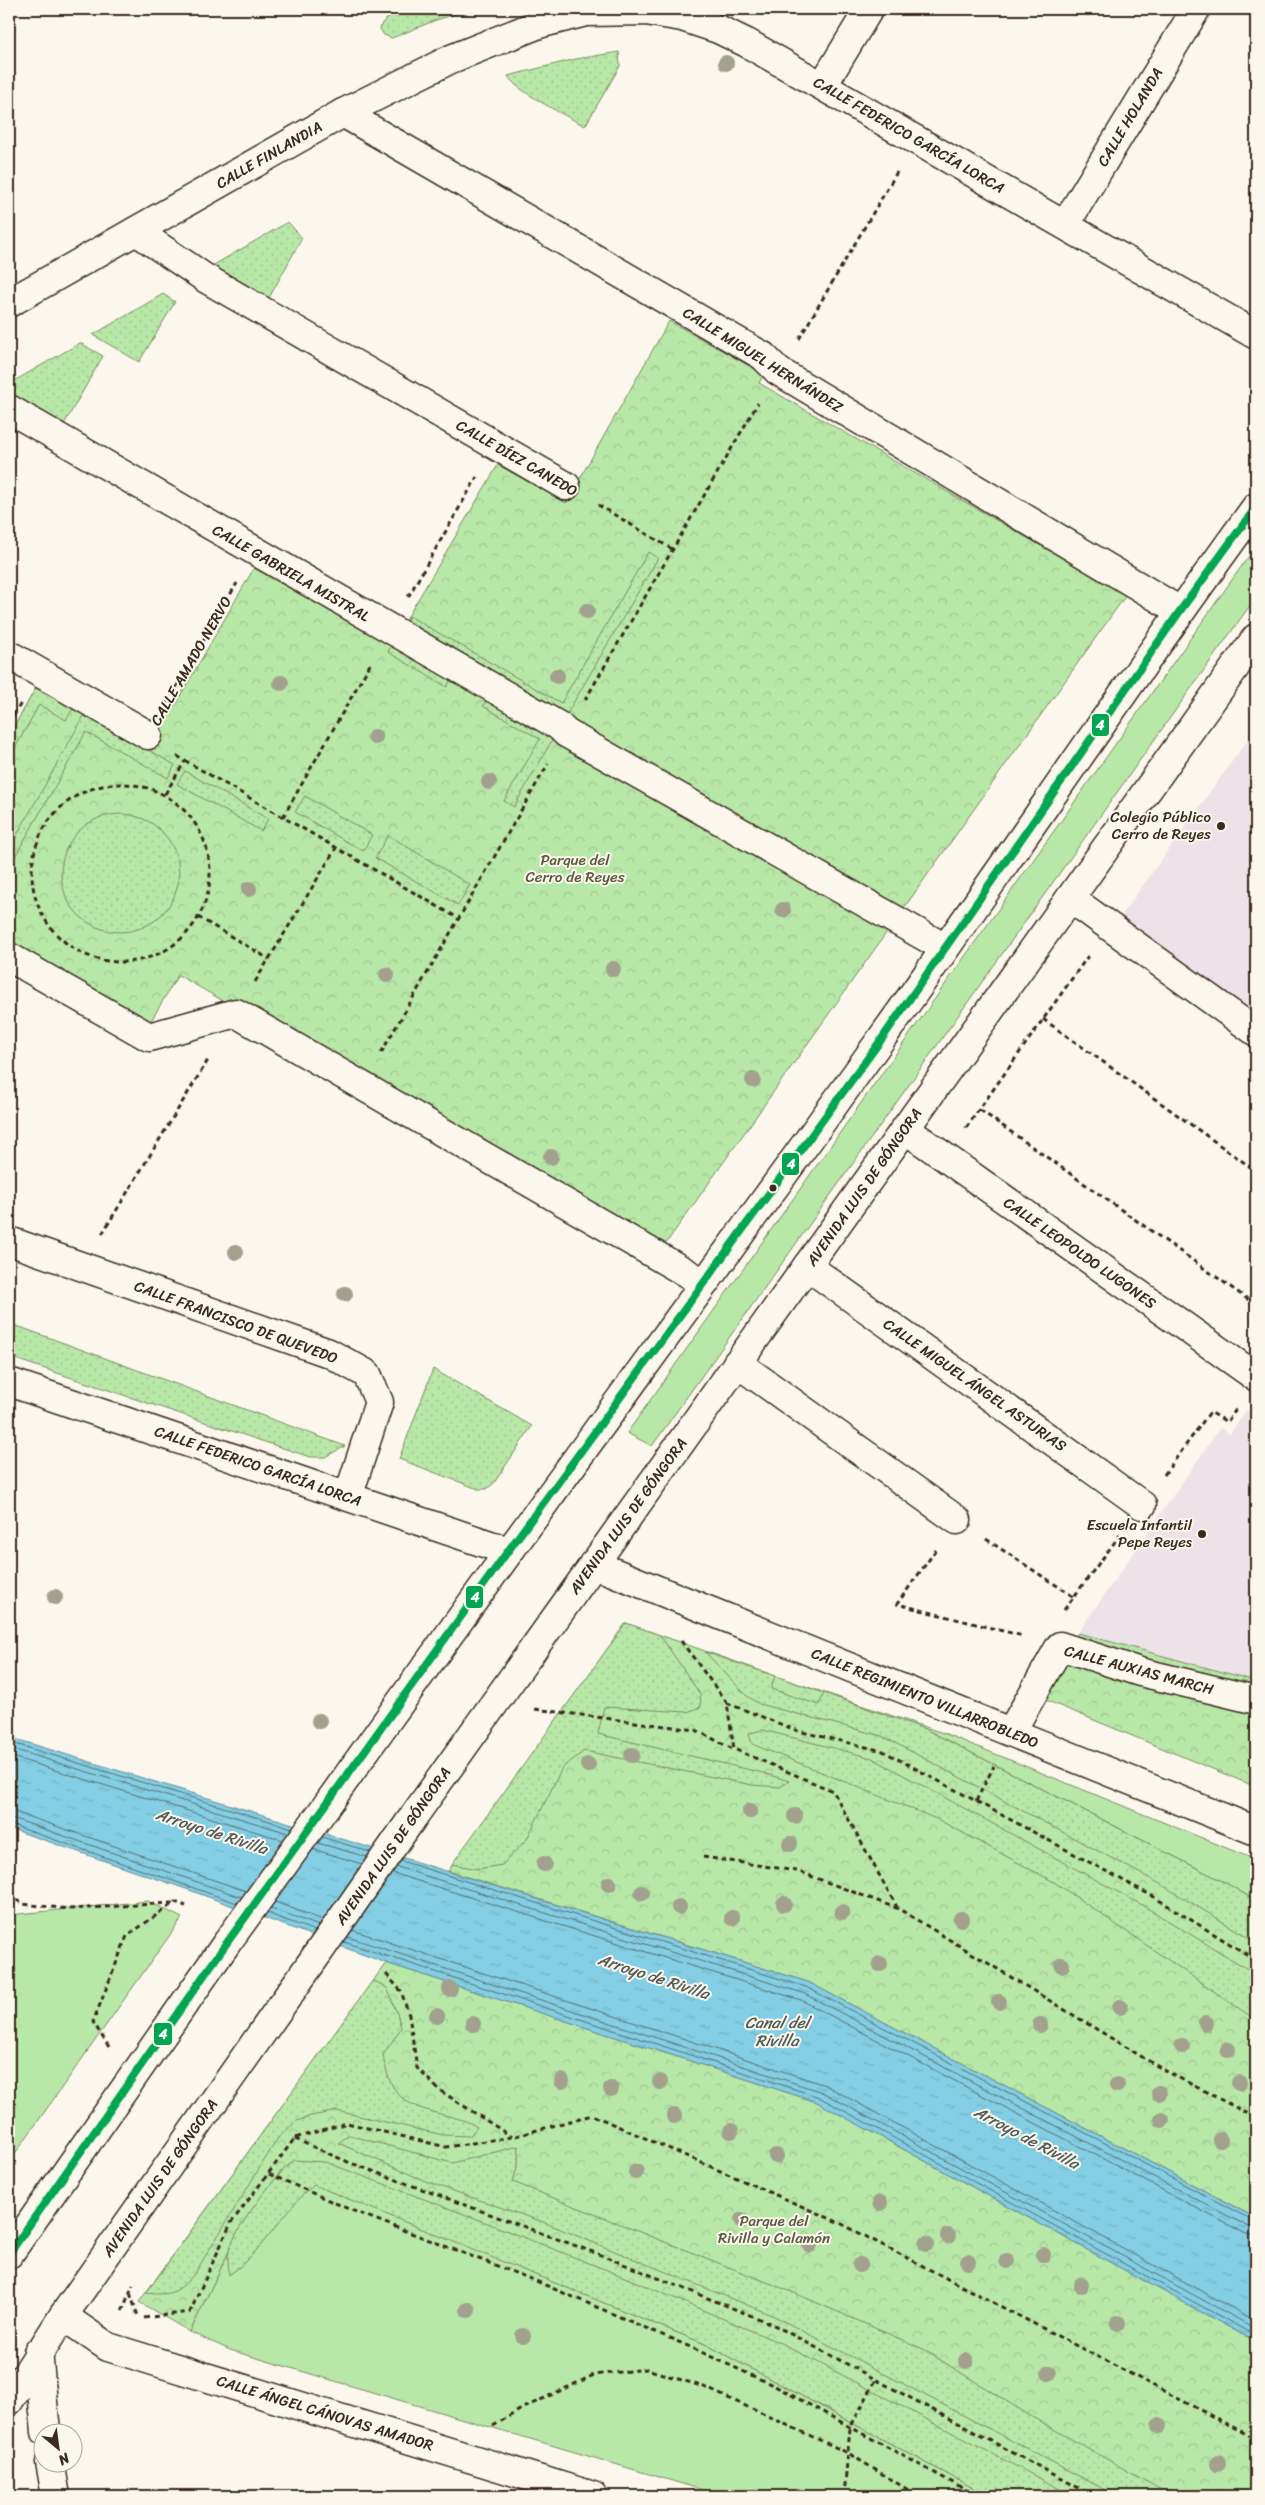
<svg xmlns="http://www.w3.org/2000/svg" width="1265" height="2505" viewBox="0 0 1265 2505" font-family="Sriracha,sans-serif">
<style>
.built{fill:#ede2e8}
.grass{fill:#b8e8a8;stroke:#7a8963}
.park{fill:url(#park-crowns);stroke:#7a8963}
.garden{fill:url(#garden-dots);stroke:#7a8963}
.water{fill:url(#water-ripples);stroke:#668c95}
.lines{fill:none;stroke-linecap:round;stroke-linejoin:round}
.shore{stroke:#586c6d;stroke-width:1}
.pedestrian-casing{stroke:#3b2a1e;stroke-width:31}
.minor-casing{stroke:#3b2a1e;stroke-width:31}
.secondary-casing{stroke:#3b2a1e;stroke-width:31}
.path{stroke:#3b2a1e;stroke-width:3;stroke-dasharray:5 4;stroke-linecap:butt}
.pedestrian{stroke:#fbf7ec;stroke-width:28}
.minor{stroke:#fbf7ec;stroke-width:28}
.secondary{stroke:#fbf7ec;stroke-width:28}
.secondary-bridge-casing{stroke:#3b2a1e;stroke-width:31;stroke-linecap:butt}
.secondary-bridge{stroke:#fbf7ec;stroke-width:28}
.bus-1-casing{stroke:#fbf7ec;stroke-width:11}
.bus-1{stroke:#00a651;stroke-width:8}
.tree{fill:#a2a18d}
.poi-dot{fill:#3b2a1e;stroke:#fbf7ec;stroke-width:2}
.labels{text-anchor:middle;stroke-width:4;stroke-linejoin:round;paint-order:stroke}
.street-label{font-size:15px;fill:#3b2a1e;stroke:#fbf7ec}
.poi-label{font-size:15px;fill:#3b2a1e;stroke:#fbf7ec;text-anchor:end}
.park-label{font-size:15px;fill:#5a5a40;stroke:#fbf7ec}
.water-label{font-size:16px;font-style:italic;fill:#515b59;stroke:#fbf7ec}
.line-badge{stroke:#fbf7ec;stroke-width:2}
.badge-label{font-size:14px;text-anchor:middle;font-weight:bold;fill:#fff}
</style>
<defs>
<pattern id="park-crowns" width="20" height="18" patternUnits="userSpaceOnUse" patternTransform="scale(1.25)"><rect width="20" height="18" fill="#b8e8a8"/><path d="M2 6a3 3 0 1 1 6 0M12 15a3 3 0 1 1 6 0" fill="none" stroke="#9fc790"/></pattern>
<pattern id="garden-dots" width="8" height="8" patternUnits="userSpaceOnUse" patternTransform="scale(1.25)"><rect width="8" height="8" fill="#b8e8a8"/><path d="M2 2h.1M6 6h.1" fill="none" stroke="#9fc790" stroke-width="1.8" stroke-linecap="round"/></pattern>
<pattern id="water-ripples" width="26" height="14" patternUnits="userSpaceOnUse" patternTransform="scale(1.25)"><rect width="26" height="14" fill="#83cee4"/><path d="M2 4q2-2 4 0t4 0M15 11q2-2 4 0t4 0" fill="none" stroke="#72b1c3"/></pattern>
</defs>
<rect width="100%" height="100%" fill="#fbf7ec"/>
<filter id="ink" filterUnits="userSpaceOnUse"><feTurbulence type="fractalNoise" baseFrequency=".02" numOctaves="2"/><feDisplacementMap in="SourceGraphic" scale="10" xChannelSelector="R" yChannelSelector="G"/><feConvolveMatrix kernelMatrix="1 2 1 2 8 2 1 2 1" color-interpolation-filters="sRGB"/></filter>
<g filter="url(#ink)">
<!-- built -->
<path class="built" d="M1256 728V1023L1116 923Z
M1247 1410 1256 1417V1681L1078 1633 1220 1428 1230 1434Z"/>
<!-- grass -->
<path class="grass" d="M1256 546V597L652 1446 627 1433Z
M705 1652 946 1734 1256 1860V1942Z
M148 1901 182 1918 9 2162V1915Z
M283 2166 1073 2496H723L230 2350 190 2332 241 2226Z"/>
<!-- park -->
<path class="park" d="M669 321 764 374 759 383 1126 595 662 1249 619 1228 178 975 145 1031 9 953V736L37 686 149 750 254 568 373 636 392 643 498 465 566 503Z
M626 1623 925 1729 1226 1883 1256 1901V2218L808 1982 448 1871Z
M1078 1633 1256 1681V1787L1031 1694Z
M386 1963 817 2102 1256 2342V2496H988L705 2344 281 2171 241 2226 190 2332 139 2302Z"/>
<!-- garden -->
<path class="garden" d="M399 9H473L436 20 392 38 384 35 380 29 382 23Z
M619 52 620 66 585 126C570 118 514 90 508 76L576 59Z
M288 222 302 238 269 298 212 266Z
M163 294 175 302 139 362 93 335Z
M80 343 103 356 63 426 9 394V384Z
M648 552 658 558 565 717 404 625 409 616 561 703Z
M392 643 452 677 447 687 388 652Z
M37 686 74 707 66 720 39 705 9 759V736Z
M489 697 555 735 514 807 504 801 540 739 483 706Z
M85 714 175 765 168 778 86 732 9 867V849Z
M185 771 268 819 261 831 177 784Z
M305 796 372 835 363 851 295 812Z
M61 873a59 59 0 1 1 118 0a59 59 0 1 1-118 0Z
M388 835 470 885 458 905 375 858Z
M9 1323 345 1446 325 1457H310L9 1357Z
M433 1369 532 1426 494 1483 487 1489H478L399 1459Z
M626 1623 660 1635 700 1694 701 1707 687 1712 604 1707 598 1734 763 1773 789 1781 780 1787 752 1785 584 1751 562 1768 527 1839 502 1865 477 1869 452 1864Z
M705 1652 775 1676 771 1689 819 1705 824 1693 925 1729 1226 1883 1256 1901V1942L1162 1885 882 1736 759 1704 747 1696Z
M763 1730 872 1758 1142 1905 1256 1974V2020L1054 1882 939 1820 752 1744 749 1733Z
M373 1980 387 1988 398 2016 401 2028 383 2055C390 2096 403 2105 444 2115 456 2118 467 2120 477 2127L470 2136 443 2135 337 2111 311 2116 297 2121 278 2138 195 2273C179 2292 171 2296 146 2293Z
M349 2135 452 2163 519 2146 518 2163 513 2182 792 2292 921 2348 1032 2417 1172 2496H1117L774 2316 543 2222 430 2183 338 2143Z
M294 2160 325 2162 472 2217 622 2276 785 2345 1073 2496H988L705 2344 314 2185C282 2211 263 2252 229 2275 229 2268 227 2258 229 2251 237 2225 273 2178 294 2160Z"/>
<!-- water -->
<path class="water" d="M9 1737 808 1982 1256 2218V2342L817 2102 386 1963 192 1891 9 1828Z"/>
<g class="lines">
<!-- shore -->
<path class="shore" d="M9 1742 292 1828
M9 1748 288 1833
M9 1756 283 1840
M9 1810 246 1891
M9 1817 241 1897
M9 1824 237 1903
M322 1837 370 1852
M318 1843 367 1857
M313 1849 362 1864
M401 1861 806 1987 1256 2222
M397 1867 803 1993 1249 2227 1256 2229
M392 1873 801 2000 1246 2234 1256 2236
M275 1902 323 1920
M271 1908 319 1926
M267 1913 315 1931
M352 1930 825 2085 1256 2321
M348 1937 822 2092 1256 2329
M344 1942 819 2097 1256 2336"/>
<!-- pedestrian casing -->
<g class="pedestrian-casing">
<path id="pedestrian" d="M343 113 763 356 778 371 1180 611
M136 231 205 278 566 486
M9 409 559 726 566 733 945 948
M9 655 148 735
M1070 898 1256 1032
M9 957 149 1037 236 1013 704 1283
M807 1266 1142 1505
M737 1363 957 1520
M1011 1732 1060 1646 1140 1672 1256 1700"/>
</g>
<!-- minor casing -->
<g class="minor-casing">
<path id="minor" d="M823 85 869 9
M1065 225 1196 9
M9 303 343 113 451 59 539 24 586 12 646 11 682 17 718 29 747 43 1256 335
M905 1129 1256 1377
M9 1241 329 1353 367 1374 379 1402 348 1497
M9 1382 508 1551
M593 1564 1256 1831
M63 2316 108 2347 593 2496"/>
</g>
<!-- secondary casing -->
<g class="secondary-casing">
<path id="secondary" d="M332 1798C512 1544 698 1295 879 1042 1006 865 1127 683 1256 507
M411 1820 1256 638
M9 2254 226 1944
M38 2352 46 2432
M9 2401 63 2316 309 1966
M50 2462 56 2496"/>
</g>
<!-- path -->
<path class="path" d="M799 339 897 172
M598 505 672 549
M408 597 477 477
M585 700 758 403
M167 703 237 583
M9 724 21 703
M177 756 458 918
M32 873a89 89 0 1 1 178 0a89 89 0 1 1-178 0Z
M165 794 185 761
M283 817 372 661
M198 917 269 959
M255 982 336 848
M1043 1019 1256 1171
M381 1053 548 764
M980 1110 1256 1305
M966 1128 1088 956
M102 1234 208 1060
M1164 1475 1210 1412 1227 1422 1237 1408
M986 1539 1074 1597
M936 1550 897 1604 1023 1636
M1064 1610 1120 1535
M681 1641 727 1703 734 1749 833 1791 898 1909
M727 1703 798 1731 883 1751 1154 1897 1256 1960
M535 1709 696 1730 733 1749
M976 1801 994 1766
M703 1857 797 1871 899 1909 1162 2069 1256 2118
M9 1895 23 1904 69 1909 173 1903
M386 1974 401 1991 409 2015 417 2068 439 2090 512 2137
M109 2047 93 2022 127 1936 175 1902 186 1906
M295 2139 348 2162 601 2255 772 2324 1094 2496
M269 2174 351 2210 531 2279 688 2346 775 2386 977 2496
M130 2293 138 2316
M122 2311 133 2285
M144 2318 190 2312 231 2223 295 2138 347 2123 446 2147 512 2137 592 2115 840 2223 1256 2439
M493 2426 523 2408 594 2375 647 2369 704 2387 848 2453 918 2496
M844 2496 850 2428 876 2380"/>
<!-- pedestrian -->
<use href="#pedestrian" class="pedestrian"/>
<!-- minor -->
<use href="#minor" class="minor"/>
<!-- secondary -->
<use href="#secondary" class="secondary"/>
<!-- secondary-bridge casing -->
<g class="secondary-bridge-casing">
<path id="secondary-bridge" d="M226 1944 332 1798
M309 1966 411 1820"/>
</g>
<!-- secondary-bridge -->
<use href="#secondary-bridge" class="secondary-bridge"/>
<!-- bus-1 casing -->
<g class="bus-1-casing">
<path id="bus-1" d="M9 2254 226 1944 508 1551 881 1040 1180 611 1256 507"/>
</g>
<!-- bus-1 -->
<use href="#bus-1" class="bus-1"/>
</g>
<!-- trees -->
<g class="tree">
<circle cx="726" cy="63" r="8"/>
<circle cx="587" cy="611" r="8"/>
<circle cx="557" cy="676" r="8"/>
<circle cx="281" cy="683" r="8"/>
<circle cx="375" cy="737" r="8"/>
<circle cx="489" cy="782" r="8"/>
<circle cx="249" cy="889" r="8"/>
<circle cx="783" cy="910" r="8"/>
<circle cx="613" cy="969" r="8"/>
<circle cx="387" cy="975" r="8"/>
<circle cx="753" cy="1080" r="8"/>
<circle cx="551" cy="1157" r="8"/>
<circle cx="236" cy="1252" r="8"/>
<circle cx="345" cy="1294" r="8"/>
<circle cx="55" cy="1597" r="8"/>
<circle cx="319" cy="1721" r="8"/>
<circle cx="632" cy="1755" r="8"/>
<circle cx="588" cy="1765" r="8"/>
<circle cx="750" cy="1811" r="8"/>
<circle cx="795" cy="1816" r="8"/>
<circle cx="790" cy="1844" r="8"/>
<circle cx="544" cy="1864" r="8"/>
<circle cx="609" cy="1884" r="8"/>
<circle cx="642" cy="1893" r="8"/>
<circle cx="784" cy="1904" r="8"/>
<circle cx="679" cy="1907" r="8"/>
<circle cx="842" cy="1912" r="8"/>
<circle cx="732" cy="1918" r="8"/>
<circle cx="961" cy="1919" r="8"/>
<circle cx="880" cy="1964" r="8"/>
<circle cx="1062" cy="1965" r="8"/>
<circle cx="450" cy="1989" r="8"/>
<circle cx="999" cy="2002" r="8"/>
<circle cx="1120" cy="2007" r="8"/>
<circle cx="437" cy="2016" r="8"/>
<circle cx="1206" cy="2023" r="8"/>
<circle cx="473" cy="2024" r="8"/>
<circle cx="1040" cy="2025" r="8"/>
<circle cx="1182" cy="2046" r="8"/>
<circle cx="1228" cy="2050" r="8"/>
<circle cx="562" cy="2081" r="8"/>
<circle cx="660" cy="2082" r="8"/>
<circle cx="1239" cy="2083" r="8"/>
<circle cx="1117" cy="2085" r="8"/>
<circle cx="611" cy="2089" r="8"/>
<circle cx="1159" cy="2093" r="8"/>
<circle cx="674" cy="2116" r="8"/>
<circle cx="1162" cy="2120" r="8"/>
<circle cx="731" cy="2131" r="8"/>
<circle cx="1220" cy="2140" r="8"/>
<circle cx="776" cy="2156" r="8"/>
<circle cx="636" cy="2172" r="8"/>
<circle cx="880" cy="2203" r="8"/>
<circle cx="742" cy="2220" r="8"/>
<circle cx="948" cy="2236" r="8"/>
<circle cx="926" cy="2244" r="8"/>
<circle cx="810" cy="2245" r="8"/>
<circle cx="1043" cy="2255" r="8"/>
<circle cx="1007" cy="2261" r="8"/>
<circle cx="968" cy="2262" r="8"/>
<circle cx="860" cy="2265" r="8"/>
<circle cx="1081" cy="2285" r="8"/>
<circle cx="468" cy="2310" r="8"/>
<circle cx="1118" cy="2323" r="8"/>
<circle cx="523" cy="2336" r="8"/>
<circle cx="966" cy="2361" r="8"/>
<circle cx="1049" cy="2373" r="8"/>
<circle cx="1159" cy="2426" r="8"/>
<circle cx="1218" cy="2463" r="8"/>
</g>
</g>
<!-- markers -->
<g class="poi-dot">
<circle cx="1221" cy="826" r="5"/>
<circle cx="773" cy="1188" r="4.5"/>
<circle cx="1202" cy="1534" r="5"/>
</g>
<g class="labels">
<!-- street labels -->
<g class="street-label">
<text transform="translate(1130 117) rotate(-59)" y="5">CALLE HOLANDA</text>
<text transform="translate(909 135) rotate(30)" y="5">CALLE FEDERICO GARCÍA LORCA</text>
<text transform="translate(269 155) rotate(-30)" y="5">CALLE FINLANDIA</text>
<text transform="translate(763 360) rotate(32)" y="5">CALLE MIGUEL HERNÁNDEZ</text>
<text transform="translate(517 458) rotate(30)" y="5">CALLE DÍEZ CANEDO</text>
<text transform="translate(291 573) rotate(30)" y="5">CALLE GABRIELA MISTRAL</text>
<text transform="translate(191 661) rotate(-60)" y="5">CALLE AMADO NERVO</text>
<text transform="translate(864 1187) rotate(-55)" y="5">AVENIDA LUIS DE GÓNGORA</text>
<text transform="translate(1080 1253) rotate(35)" y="5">CALLE LEOPOLDO LUGONES</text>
<text transform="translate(236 1322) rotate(20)" y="5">CALLE FRANCISCO DE QUEVEDO</text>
<text transform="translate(975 1385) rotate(35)" y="5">CALLE MIGUEL ÁNGEL ASTURIAS</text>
<text transform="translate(258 1466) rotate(19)" y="5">CALLE FEDERICO GARCÍA LORCA</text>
<text transform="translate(628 1516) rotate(-54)" y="5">AVENIDA LUIS DE GÓNGORA</text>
<text transform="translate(1139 1670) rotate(15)" y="5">CALLE AUXIAS MARCH</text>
<text transform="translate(925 1698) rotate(22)" y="5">CALLE REGIMIENTO VILLARROBLEDO</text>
<text transform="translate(393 1846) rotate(-55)" y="5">AVENIDA LUIS DE GÓNGORA</text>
<text transform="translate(160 2178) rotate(-55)" y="5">AVENIDA LUIS DE GÓNGORA</text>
<text transform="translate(325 2413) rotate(17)" y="5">CALLE ÁNGEL CÁNOVAS AMADOR</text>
</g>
<!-- poi labels -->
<g class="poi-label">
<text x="1211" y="822">Colegio Público<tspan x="1211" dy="17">Cerro de Reyes</tspan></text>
<text x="1192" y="1530">Escuela Infantil<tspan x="1192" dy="17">Pepe Reyes</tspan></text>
</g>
<!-- park labels -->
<g class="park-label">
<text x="575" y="865">Parque del<tspan x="575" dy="17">Cerro de Reyes</tspan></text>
<text x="774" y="2226">Parque del<tspan x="774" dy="17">Rivilla y Calamón</tspan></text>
</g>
<!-- water labels -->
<g class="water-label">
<text transform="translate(212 1831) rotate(18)" y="6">Arroyo de Rivilla</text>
<text transform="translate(654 1976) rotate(18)" y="6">Arroyo de Rivilla</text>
<text x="777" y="2028">Canal del<tspan x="777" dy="18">Rivilla</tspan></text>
<text transform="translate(1027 2137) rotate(28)" y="6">Arroyo de Rivilla</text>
</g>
</g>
<g class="line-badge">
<rect x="1091" y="713" width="19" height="24" rx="5" fill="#00a651"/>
<rect x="781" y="1152" width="19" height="24" rx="5" fill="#00a651"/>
<rect x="465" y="1585" width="19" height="24" rx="5" fill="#00a651"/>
<rect x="153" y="2022" width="20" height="24" rx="5" fill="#00a651"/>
</g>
<g class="badge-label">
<text x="1100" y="730">4</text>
<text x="791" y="1169">4</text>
<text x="475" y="1602">4</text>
<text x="163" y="2039">4</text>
</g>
<!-- margin -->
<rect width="1265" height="2505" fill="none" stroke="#fbf7ec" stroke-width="30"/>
<rect x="15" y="15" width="1235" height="2475" fill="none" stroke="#3b2a1e" stroke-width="2" filter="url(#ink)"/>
<!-- north arrow -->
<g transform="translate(58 2448) rotate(151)"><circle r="24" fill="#fbf7ec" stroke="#aea59a"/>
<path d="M0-4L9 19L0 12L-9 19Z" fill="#3b2a1e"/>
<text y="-8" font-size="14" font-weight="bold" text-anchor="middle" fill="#3b2a1e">N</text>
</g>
</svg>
